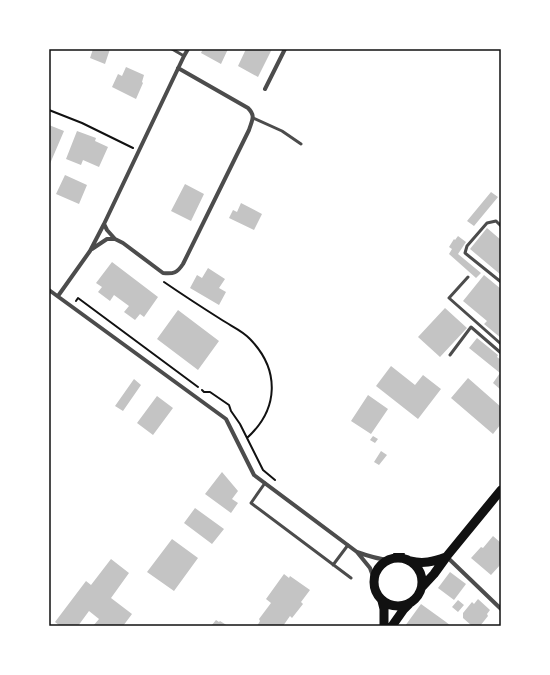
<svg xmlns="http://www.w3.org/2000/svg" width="550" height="675" viewBox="0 0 550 675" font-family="'Asap Condensed',sans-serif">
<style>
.building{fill:#c4c4c4}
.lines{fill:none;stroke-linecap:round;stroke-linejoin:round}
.path{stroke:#111;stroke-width:2}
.service{stroke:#4c4c4c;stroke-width:3}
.minor{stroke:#4c4c4c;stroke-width:4}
.primary{stroke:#111;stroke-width:9}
.neatline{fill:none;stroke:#111;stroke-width:1.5}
</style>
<rect width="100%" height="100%" fill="#fff"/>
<!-- building -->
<path class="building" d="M93 49H110L105 64 90 58Z
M203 49H228L221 64 201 53Z
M246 49H272L258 77 238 66Z
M126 67 144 75 142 82 143 83 136 99 112 87 118 74 122 76Z
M49 125 64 131 49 166Z
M77 131 96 138 95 141 108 147 99 167 83 160 81 165 66 159Z
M65 175 87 185 79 204 56 194Z
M185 184 204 194 191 221 171 211Z
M491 192 498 197 474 226 467 221Z
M241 203 262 214 254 230 229 218 233 210 237 212Z
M487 228 501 240V275L470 249Z
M458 236 466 242 458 254 481 273 476 278 449 254 452 249 449 247 454 239 455 240Z
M112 262 158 297 144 317 140 314 135 320 124 312 129 306 114 295 110 301 98 292 102 287 96 283Z
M208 268 225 279 219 288 226 292 219 305 190 288 197 275 202 278Z
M484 275 501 289V338L484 324 487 321 463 301Z
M445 308 467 328 440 357 418 337Z
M178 310 219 341 198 370 157 339Z
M477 338 498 355 497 357 501 360V390L493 383 500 373 469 348Z
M391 366 415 385 423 375 441 389 418 419 376 386Z
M468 378 501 407V424L493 434 451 398Z
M134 379 141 385 123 411 115 406Z
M368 395 388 409 371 434 351 421Z
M157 396 173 408 153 435 137 423Z
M373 436 378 439 375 443 370 440Z
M381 451 387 455 379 465 374 462Z
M222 472 238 491 232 499 238 503 231 513 205 494Z
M195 508 224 529 212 544 184 523Z
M493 536 501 543V564L491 575 471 558 481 547 483 548Z
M172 539 198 558 174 591 147 572Z
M111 559 129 573 111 598 132 614 123 626H93L99 619 89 611 78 626H60L55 622 86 581 91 585Z
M450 572 466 584 454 600 438 588Z
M284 574 289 578 290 576 310 590 301 602 303 604 292 618 290 616 283 626H257L260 621 259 619 271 603 266 599Z
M478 599 490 610 487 614 488 616 480 626H472L463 618V613L472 602 474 604Z
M458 600 464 605 458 612 452 607Z
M421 604 446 622 451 626H405Z
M216 620 219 622 220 621 228 626H211Z"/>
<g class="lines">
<!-- path -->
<path class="path" d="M49 110 82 123 133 148
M164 282C183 295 203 308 222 320 231 326 243 331 250 339 280 370 279 409 247 438
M76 301 78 298 198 387
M202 390 204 392H210L229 405 231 411 240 424 263 470 275 480
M394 554H404"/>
<!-- service -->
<path class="service" d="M172 49 184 56
M253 118 282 131 301 144
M501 226 496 221 487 223 467 246 465 253 501 282
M468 277 449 298 501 344
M450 355 471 327 501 353
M265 483 251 503 351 578
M333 565 348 545"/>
<!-- minor -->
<path class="minor" d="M178 68 248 108C256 116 252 120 249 130L183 264C177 273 174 274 163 273L123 243 115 239 107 230 104 224 184 56 188 49
M265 89 285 49
M92 249 107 239H115
M49 290 226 419 254 475 357 552
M58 296 90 251 104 224
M447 557 501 609
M374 579 370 568 357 552C368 556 377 559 389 560"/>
<!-- primary -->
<path class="primary" d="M374 582a24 24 0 1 1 48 0a24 24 0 1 1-48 0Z
M410 561C423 564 433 562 446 557
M422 587 434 574 447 556 501 490
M382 601 384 609V626
M392 626 404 609 409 604"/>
</g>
<!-- border -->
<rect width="550" height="675" fill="none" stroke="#ffffff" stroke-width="100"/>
<rect x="50" y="50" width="450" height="575" class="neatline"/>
</svg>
